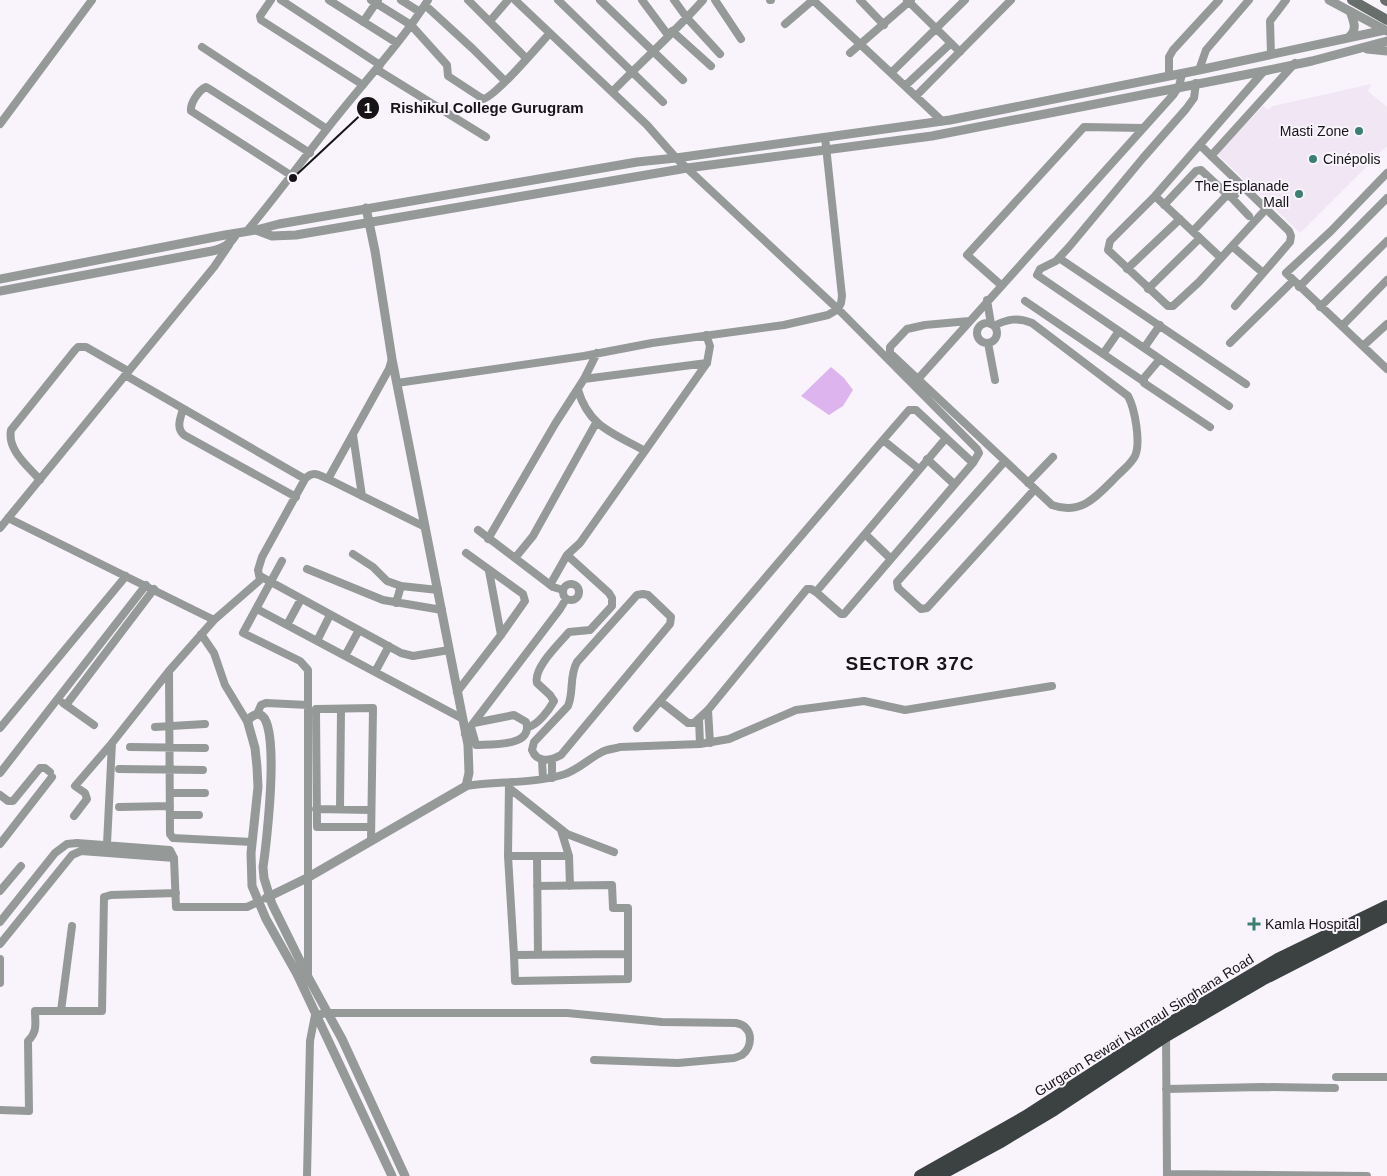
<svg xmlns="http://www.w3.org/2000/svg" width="1387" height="1176" viewBox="0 0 1387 1176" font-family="Arial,sans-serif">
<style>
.built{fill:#f0e6f4}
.green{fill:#ddb4ed}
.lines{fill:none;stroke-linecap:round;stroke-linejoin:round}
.minor{stroke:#959a99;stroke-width:8}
.tertiary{stroke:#959a99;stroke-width:9}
.secondary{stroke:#686e6c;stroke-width:10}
.trunk{stroke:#3b4241;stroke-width:12}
.poi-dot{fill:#3b7f72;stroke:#f9f4fc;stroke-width:2}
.labels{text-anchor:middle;stroke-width:4;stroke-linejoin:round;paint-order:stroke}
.poi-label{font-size:14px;fill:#161417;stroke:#f9f4fc;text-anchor:end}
.street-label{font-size:14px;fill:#161417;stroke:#f9f4fc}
.district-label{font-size:19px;font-weight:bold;letter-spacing:1px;fill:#161417;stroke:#f9f4fc}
.leader{fill:none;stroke:#161417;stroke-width:2}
.callout-dot{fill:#161417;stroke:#f9f4fc;stroke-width:2}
.mark-label{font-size:15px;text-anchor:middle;font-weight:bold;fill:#fff}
.callout-label{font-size:15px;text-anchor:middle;font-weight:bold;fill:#161417;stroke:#f9f4fc;stroke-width:4;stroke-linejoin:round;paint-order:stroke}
</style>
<rect width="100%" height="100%" fill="#f9f4fc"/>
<!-- built -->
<path class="built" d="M1371 84 1368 91 1387 107V146L1300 233 1217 154 1263 106 1268 110 1273 106Z"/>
<!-- green -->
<path class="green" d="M831 367 844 378 853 390 843 406 829 415 801 396Z"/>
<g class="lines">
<!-- minor -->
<path class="minor" d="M271 0 260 16 261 20 363 85
M281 0 380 65
M329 0 397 43
M371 0 411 25 447 65 448 76 483 99C494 98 539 45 549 34
M401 0 420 12
M468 0 526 58
M515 0 647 125 676 158 841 312 977 449 979 453 973 463
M558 0 663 102
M600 0 683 80
M642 0 668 35
M674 0 687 18 720 54
M715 0 741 39
M770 0H771
M813 0 891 73
M860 0 884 25
M907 0 960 52
M425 5 473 49 505 81
M490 21 508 0
M363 22 378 0
M785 24 813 0
M672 31 711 66
M202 47 327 129
M850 53 911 0
M1271 55 1270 21 1286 0
M376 69 486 137
M1199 70 1206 50 1249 0
M1264 71 1155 196 1110 241 1108 250 1168 306H1173L1199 282 1267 208
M1169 76V57L1173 50 1219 0
M1196 83 1194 98 1186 109 1143 158 1069 247 1056 261 1040 269 1037 275 1229 406
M905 86 951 43
M612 92C642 61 675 32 703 0
M916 96 1011 0
M942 121 891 73 965 0
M0 124 92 0
M1200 145 1289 231 1291 236 1290 242 1235 306
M1211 156 1295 63
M1387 173 1331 231 1286 273 1387 369
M292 176 191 111C190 103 199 90 206 87L208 88 310 153
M1155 196 1221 258
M1231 197 1249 216
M1164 205 1196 171 1201 170 1230 197 1232 198 1244 186
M247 231C275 198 300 163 327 129 360 86 399 46 428 0
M1193 231 1227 195
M1232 246 1262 272
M1059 258 1246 384
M1127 269 1180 219
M1001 285 967 255 1084 127 1143 128
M1299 287 1387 198
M1148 289 1200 238
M987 300 991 324
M1025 301 1143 381
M1320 307 1387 241
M969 321 925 325 907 329 890 347V353L1052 505C1082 516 1098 495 1117 476 1123 470 1131 464 1135 456 1141 443 1135 409 1128 396L1032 323C1018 317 1007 319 994 326
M977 333a10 10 0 1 1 20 0a10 10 0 1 1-20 0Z
M1342 326 1387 280
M988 343 995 380
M1230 343 1293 281
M1363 346 1387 324
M1144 348 1160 325
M1103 354 1119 331
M1160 359 1144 378V383L1210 427
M125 375 305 479
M584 379 707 363
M918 379 1174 94 1179 86 1182 74
M397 383 584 356 652 343 784 325 828 315 838 309 841 303 842 296 825 137
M578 390C589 427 613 433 645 451
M183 409C180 419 176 428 184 435L296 497
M353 435 362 496
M883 440 919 469
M927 459 954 484
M1005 461 897 582 898 588 921 609 927 608 1035 489
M328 479 425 527
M40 480C28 466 7 450 11 430L75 350 78 347H86L128 371
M1028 483 1053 457
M8 518 214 620
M0 528 214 267 229 245
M478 530 553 587 563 590
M865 534 890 558
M488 539 555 424 584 379 597 353
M353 554 373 567 387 581 401 586 438 590
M515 558 533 536 596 423
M282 561 243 633 300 661 308 670V977
M307 569 383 600 442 610
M489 571 501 635
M260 576 401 653 413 656 449 650
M563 592a8 8 0 1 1 16 0a8 8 0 1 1-16 0Z
M550 585 567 555 580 543 707 363 710 346 706 335
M816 592 946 438
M643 594 648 595 671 617 670 624 561 755C550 761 537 763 532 750L534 742 568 706C574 692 569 676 577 662L637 595Z
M396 603 401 586
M257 609 463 719
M287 625 301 599
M201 634 214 653 225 685 248 723
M317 641 330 615
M345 656 359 630
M169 671 170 834 173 838 252 842
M375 672 389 646
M457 692 501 635 525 601 523 594 466 553
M63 703 94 725
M66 705 154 589
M708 710 710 743
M257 714 261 705 266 703 308 705
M699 719 700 744
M155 727 205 724
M471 727 476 745C491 744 534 747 526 722L514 715 474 723
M528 727C538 725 549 710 554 701L550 695 537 683C533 668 559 644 569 632L590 630 612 606V598L609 593 567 555
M0 728 126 576
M637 728 883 440 909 410H916L973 463 844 614H841L816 592 811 589H807L708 710 694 723H688L660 701
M465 734 560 609 566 599
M130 747 205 748
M542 760 543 779
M119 769 203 770
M0 773 146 585
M552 778V759
M509 783 508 856 514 955 627 954
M466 786C498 781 530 784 562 775 577 771 588 759 602 752 607 749 614 749 620 747L700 744 729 739 796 710 864 701 905 710 1052 686
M509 788 567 834 614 852
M171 793H205
M0 795 8 801H13L40 768H45L50 772
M119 807 170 806
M316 809 371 810
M340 809 341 709
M170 815H199
M74 816 87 799 85 793 75 786 112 743 169 671 214 620 260 580 258 570 262 557 305 479C313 470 319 475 328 479L389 369 392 359
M371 827H317L316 709 373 708 371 841
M561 830 569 856 570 886
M0 844 52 777
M107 844 112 743
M508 856H569
M537 856 538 955
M0 891 21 866
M0 922 55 853 67 844 77 843 170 850 174 858 176 907H247L258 902
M0 944 72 855 81 851 174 858
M514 955 515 981 628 979V908H613L612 885 537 886
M0 959V983
M61 1011 72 926
M1166 1033 1167 1176
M1336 1077H1387
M1166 1089 1262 1087 1335 1088
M0 1110 29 1111 28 1041C38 1031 35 1024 35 1011H102L104 897 111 895 176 893
M1167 1174 1367 1176
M307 1176 310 1041 315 1015 328 1013H567L662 1022 736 1023C754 1026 753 1047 742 1055 740 1056 737 1057 734 1058L678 1063 594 1060"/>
<!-- tertiary -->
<path class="tertiary" d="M1329 0 1387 31
M1348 38C1358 30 1354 22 1350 11
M1367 49 1387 51
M256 230 272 236 296 235 687 168 932 136 1264 71 1312 61 1387 41
M0 279 225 235 256 230 279 224 637 162 676 158 950 120 1199 70 1385 30
M0 291 212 251C225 248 229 245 236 234
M266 898 307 878 466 786 469 773 468 745 392 359 375 251 366 208
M392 1176 297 974 266 919 252 886 251 853 258 787 257 767 255 748 248 723 249 719C287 684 265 855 263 867L264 878 272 904 308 977 342 1039 405 1176"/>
<!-- secondary -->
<path class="secondary" d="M1352 0 1387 20
M1385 0 1387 1"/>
<!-- trunk -->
<path class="trunk" d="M920 1176 1026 1116 1165 1026 1278 959 1387 906
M938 1176 999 1143 1054 1110 1166 1036 1262 980 1387 916"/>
</g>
<!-- markers -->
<g class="poi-dot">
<circle cx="1359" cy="131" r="5"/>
<circle cx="1313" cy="159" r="5"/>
<circle cx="1299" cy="194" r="5"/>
<path d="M1251.5 916.5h5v5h5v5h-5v5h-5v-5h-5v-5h5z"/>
</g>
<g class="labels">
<!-- poi labels -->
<g class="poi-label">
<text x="1349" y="136">Masti Zone</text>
<text x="1323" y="164" text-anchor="start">Cinépolis</text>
<text x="1289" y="191">The Esplanade<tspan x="1289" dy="16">Mall</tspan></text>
<text x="1265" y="929" text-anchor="start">Kamla Hospital</text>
</g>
<!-- street labels -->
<g class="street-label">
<text transform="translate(1144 1025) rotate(-32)" y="5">Gurgaon Rewari Narnaul Singhana Road</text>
</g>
<!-- district labels -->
<g class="district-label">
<text x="910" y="670">SECTOR 37C</text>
</g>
</g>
<!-- callouts -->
<path class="leader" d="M293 178L368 108"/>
<g class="callout-dot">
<circle cx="293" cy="178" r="5"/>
<circle cx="368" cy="108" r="12"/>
</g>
<g class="mark-label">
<text x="368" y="113">1</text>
</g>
<g class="callout-label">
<text x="487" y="113">Rishikul College Gurugram</text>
</g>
</svg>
